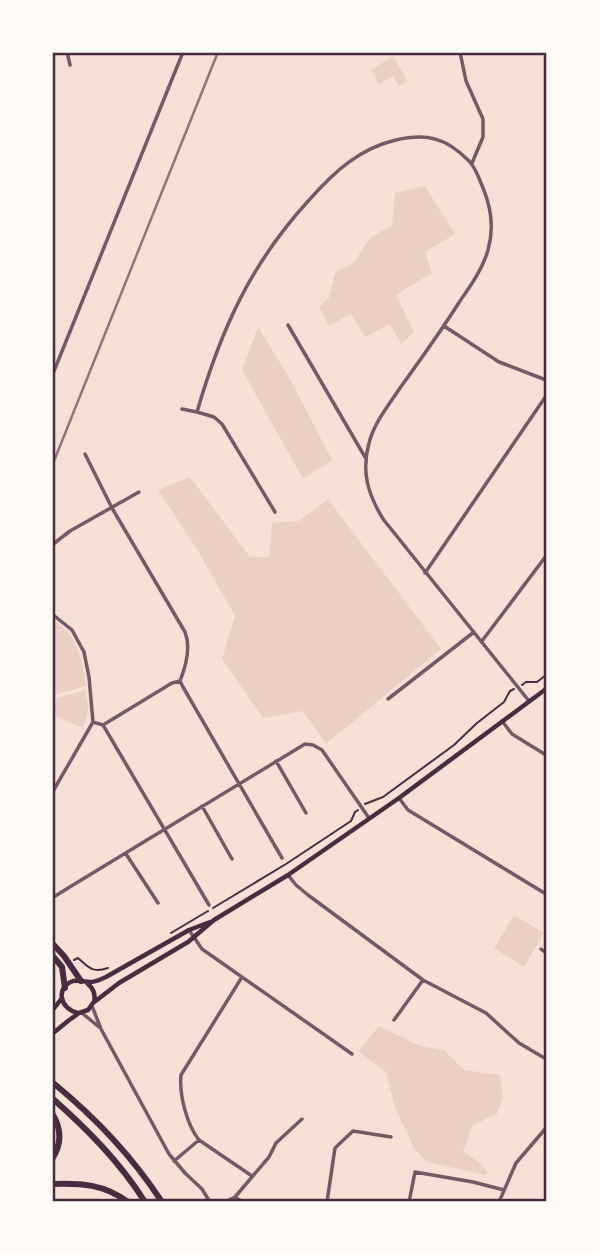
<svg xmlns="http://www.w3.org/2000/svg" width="599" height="1254" viewBox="0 0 599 1254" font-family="'Fira Sans',sans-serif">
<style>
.green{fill:#ebcfc5}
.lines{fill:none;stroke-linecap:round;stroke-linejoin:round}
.path{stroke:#4a2c40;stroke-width:2}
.minor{stroke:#755966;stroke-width:3.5}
.tertiary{stroke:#755966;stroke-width:3.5}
.secondary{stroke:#4a2c40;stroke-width:4.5}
.motorway{stroke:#4a2c40;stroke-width:6}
.rail{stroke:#8f747c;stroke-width:2.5}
.neatline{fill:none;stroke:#4a2c40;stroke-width:2.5}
</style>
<rect width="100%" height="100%" fill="#f7e1d7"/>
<!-- green -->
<path class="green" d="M393 56 408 81 399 86 393 76 379 84 371 70Z
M425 186 455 234 425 252 432 273 396 295 414 332 401 344 390 324 365 337 351 314 329 326 319 307 329 298 335 273 354 262 370 238 392 225 395 193Z
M258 327 290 379 332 460 303 479 242 370Z
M190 477 250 557H269L272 523 298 521 328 499 441 649 326 744 303 711 263 718 222 659 235 616 198 551 158 490Z
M53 620C79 637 81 657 86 686L53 695Z
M85 690 89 709 83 728 53 715V700Z
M514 915 544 933 524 967 494 948Z
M379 1026 420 1046 444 1050 464 1070 500 1075 503 1096 497 1114 473 1125 463 1151 481 1164 488 1173 485 1175 427 1162 415 1150 395 1108 386 1072 358 1051Z"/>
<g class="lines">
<!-- path -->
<path class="path" d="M522 685 526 682H537L546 675
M365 804 383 797 454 745 477 723 504 702 510 691 514 689
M213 908 286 864 351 821 355 812 358 810
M171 933 208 911
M74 960 78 958C89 968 92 973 108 968"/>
<!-- minor -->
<path class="minor" d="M67 52 70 65
M460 52 466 81 483 119V137L472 163
M288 325 365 457
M444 326 499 362 546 380
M182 409 197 412C221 329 251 263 310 199 334 172 360 148 396 140 427 133 446 138 468 160 476 167 479 179 483 188 491 207 494 229 488 250 483 268 471 285 460 301 441 331 421 359 400 388 388 406 374 423 369 443 361 472 368 494 383 519L529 701
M197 412 214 417 222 424 275 512
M85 454 112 508 185 632C191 647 186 666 180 681L183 687 282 858
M52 545 70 531 139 492
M425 573 546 396
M52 614 72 630 84 652 89 677 93 722 52 793
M482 641 546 556
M388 699 474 632
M502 721 512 734 546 755
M93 722 103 725 172 683 180 681
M103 725 209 905
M276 761 306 813
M399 798 408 810 546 894
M202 806 232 859
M126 854 158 903
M288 875 296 885 308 895 423 980 486 1013 519 1043 546 1059
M52 898 73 885 305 744 313 745 322 750 369 818
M189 930 202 949 352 1054
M541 949 546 953
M242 977 181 1075C179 1095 187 1125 199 1140L252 1176
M92 1006 101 1029 169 1154 185 1173 202 1189 210 1202
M82 1013 99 1027
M394 1020 423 980
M174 1161 199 1140
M235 1197 269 1157 276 1143 302 1119
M225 1202 235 1197 242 1202
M327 1202 335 1148 353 1131 391 1137
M409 1202 415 1172 473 1182 504 1190
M499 1202 516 1163 546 1128"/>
<!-- tertiary -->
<path class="tertiary" d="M52 376 183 52"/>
<!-- secondary -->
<path class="secondary" d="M87 983C93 988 96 994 94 1002
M52 1011 62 998
M78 1013C61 1010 54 988 73 981 79 980 84 982 90 982 96 982 101 979 106 977L189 930 210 922
M52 1034 68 1021 79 1013 88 1010 93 1003 119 983 188 942 214 920 288 875 399 798 546 689"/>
<!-- motorway -->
<path class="motorway" d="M52 943 64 956 81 981
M52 955 62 967 65 988
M52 1082C95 1117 132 1156 162 1202
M52 1098C87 1129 120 1162 145 1202
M52 1113C62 1129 62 1144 52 1159
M52 1184C81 1183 104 1184 128 1202"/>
<!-- rail -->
<path class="rail" d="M52 466 218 52"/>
</g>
<!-- border -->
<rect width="599" height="1254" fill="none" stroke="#fffaf5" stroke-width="108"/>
<rect x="54" y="54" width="491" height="1146" class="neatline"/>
</svg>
